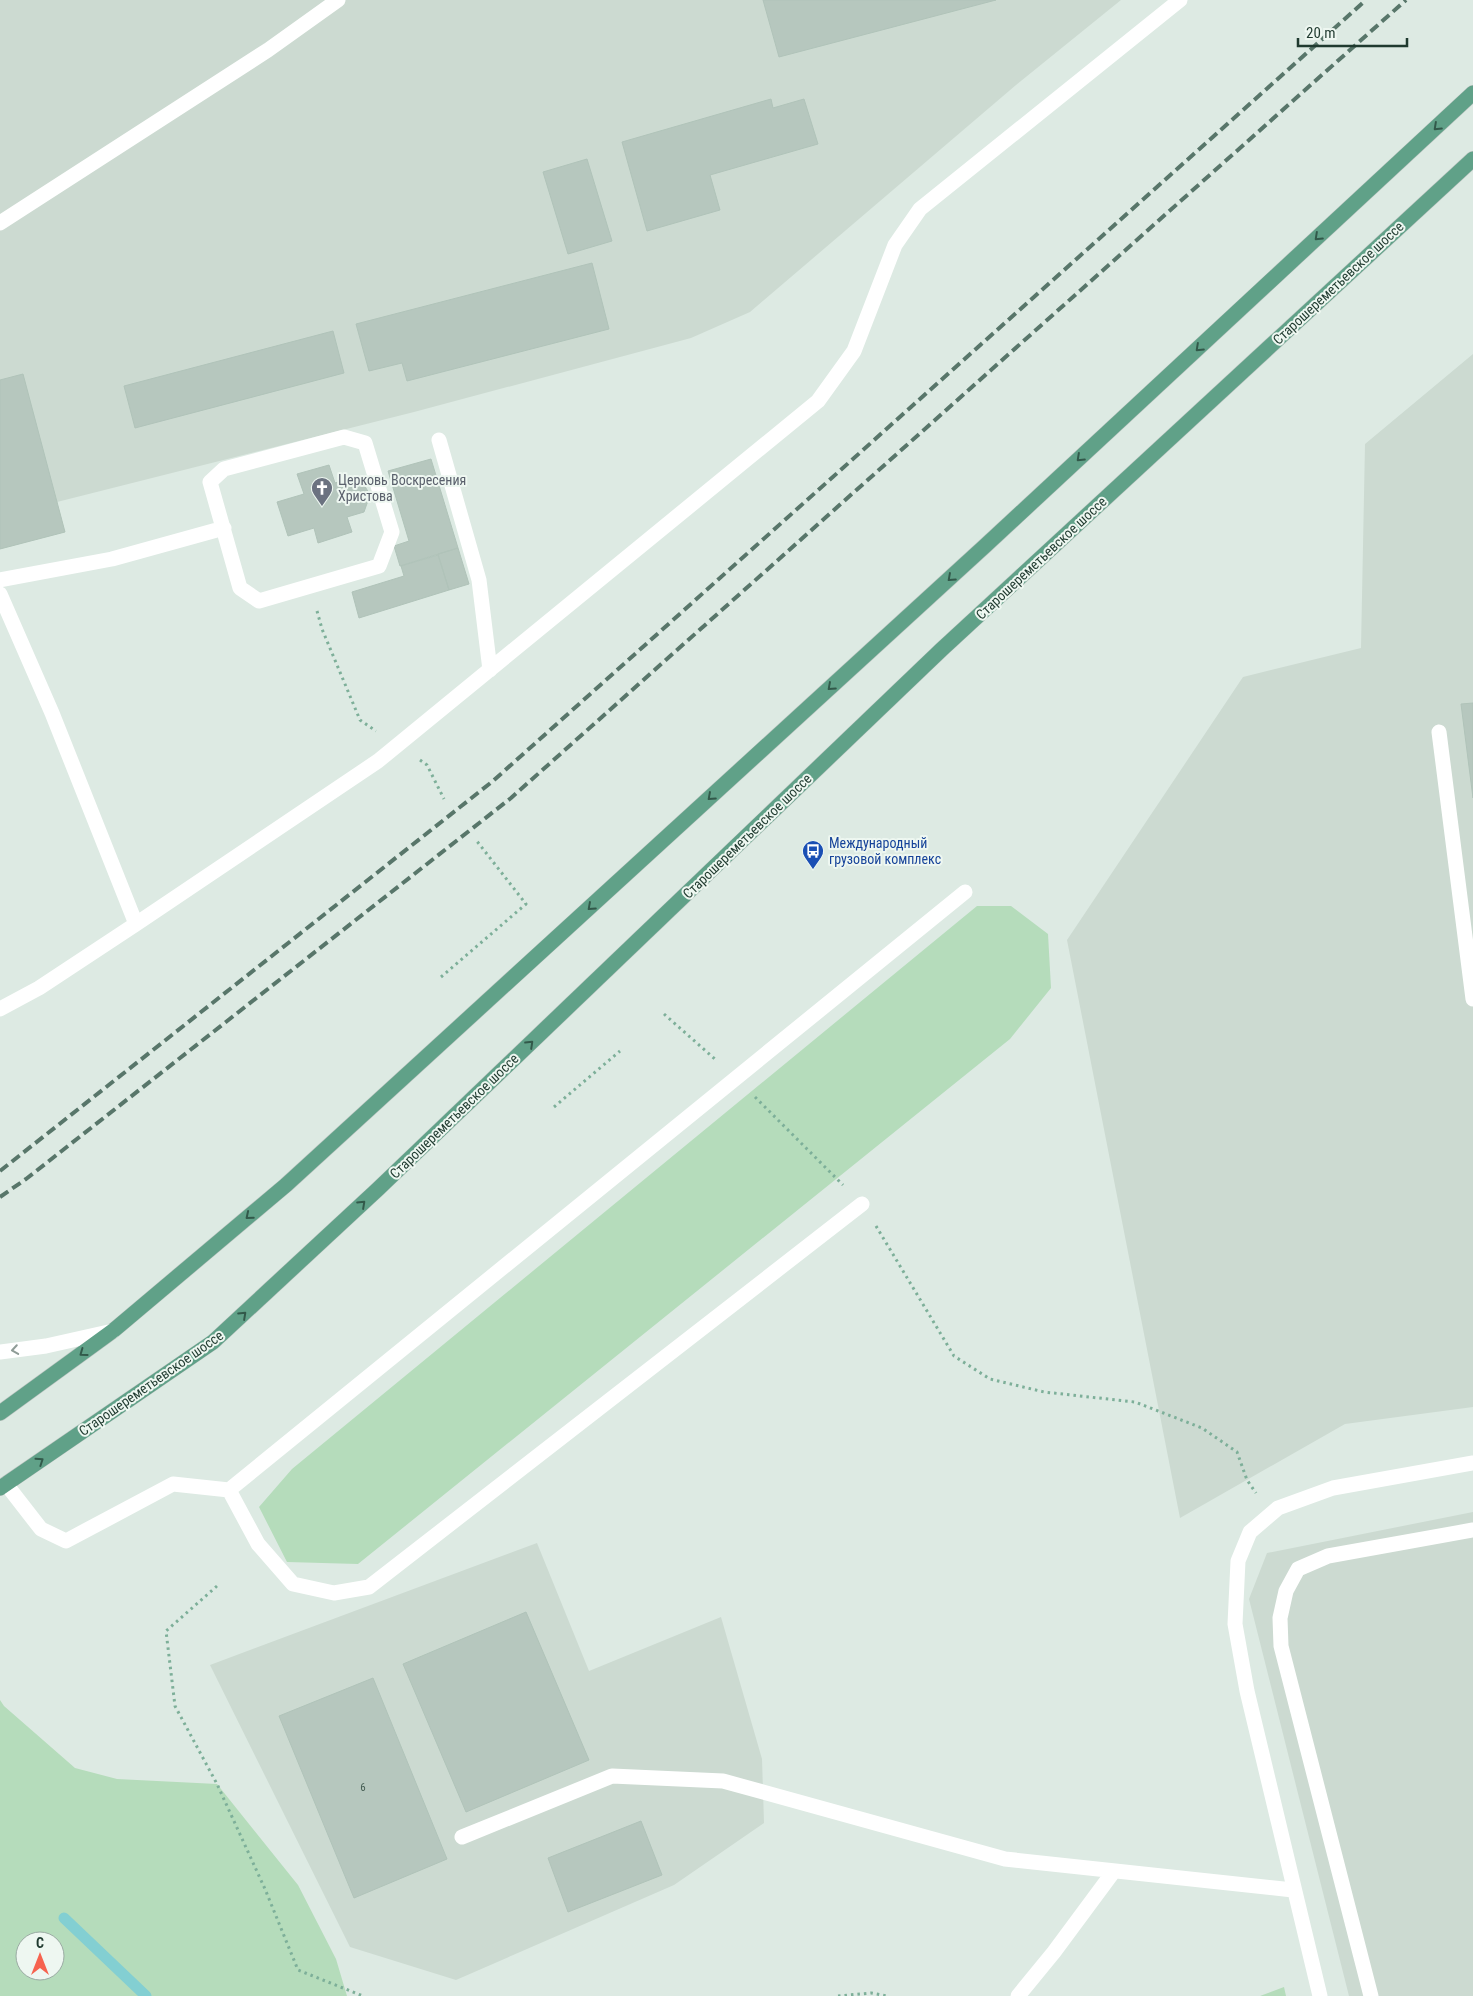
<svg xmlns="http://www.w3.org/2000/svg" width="1473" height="1996" viewBox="0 0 1473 1996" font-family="'Roboto Condensed',sans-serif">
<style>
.built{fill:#ccdad1}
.green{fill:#b5dcbb;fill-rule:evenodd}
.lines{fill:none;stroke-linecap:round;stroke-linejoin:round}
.stream{stroke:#83cfd2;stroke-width:11}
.building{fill:#b6c7be;stroke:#b0c3b9}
.major-casing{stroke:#bcc4c1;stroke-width:16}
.path{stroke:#7daf99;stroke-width:3;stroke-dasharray:2.5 4;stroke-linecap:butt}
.minor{stroke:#fff;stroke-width:15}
.major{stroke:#60a188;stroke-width:15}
.rail{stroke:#58766a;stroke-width:4;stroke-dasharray:10 5;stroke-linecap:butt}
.oneway{stroke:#32594a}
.oneway2{stroke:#8f9c97}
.labels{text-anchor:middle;stroke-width:4;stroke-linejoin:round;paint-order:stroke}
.number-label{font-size:11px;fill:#455d53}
.street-label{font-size:14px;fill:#1f3a2f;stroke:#eef7f1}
.worship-label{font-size:14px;fill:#5b616d;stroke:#eef7f1;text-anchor:start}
.transit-label{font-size:14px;fill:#164399;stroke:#eef7f1;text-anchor:start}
</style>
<rect width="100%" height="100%" fill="#ddeae3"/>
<!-- built -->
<path class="built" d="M0 0H1121L1016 85 750 312 691 338 414 412 57 502 65 532 0 549Z
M1473 354V1407L1345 1424 1180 1518 1067 940 1243 677 1361 648 1365 444Z
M1473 1512V1996H1349L1249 1599 1267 1553Z
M537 1543 589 1671 721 1617 762 1759 764 1823 674 1885 456 1980 350 1947 210 1665Z"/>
<!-- green -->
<path class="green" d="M977 906H1011L1048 934 1051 988 1010 1039 358 1564 287 1562 259 1507 292 1469Z
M0 1700 4 1706 75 1768 117 1779 217 1784 298 1885 336 1959 347 1996H0ZM25 1941H55V1971H25Z
M1284 1987 1286 1996H1260Z"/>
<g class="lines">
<!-- stream -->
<path class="stream" d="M64 1918 146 1996"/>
</g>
<!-- building -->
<path class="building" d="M763 0H996L779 57Z
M771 99 773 108 804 99 818 144 710 175 720 210 647 231 622 142Z
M587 159 612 241 568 254 543 172Z
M592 263 609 329 407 381 402 363 369 371 356 324Z
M333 331 344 373 135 428 124 386Z
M23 374 65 532 0 549V380Z
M431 459 458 548 400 566 394 546 409 541 388 471Z
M329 465 335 483 347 479 363 483 370 495 364 512 347 517 352 532 318 543 314 528 288 536 277 502 304 494 297 474Z
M458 548 469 584 449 590 438 554Z
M438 555 449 590 359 618 352 592 404 576 401 566Z
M1473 703V798L1461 704Z
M526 1612 589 1760 466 1812 403 1664Z
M373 1678 447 1859 354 1898 279 1716Z
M641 1821 662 1875 568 1912 548 1858Z"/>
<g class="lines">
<!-- major casing -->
<g class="major-casing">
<path id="major" d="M0 1413 114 1330 286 1185 986 545 1473 93
M0 1488 213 1342 378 1189 941 650 1473 159"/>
</g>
<!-- path -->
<path class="path" d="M317 611 322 629 360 720 376 731
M420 760 427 765 444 799
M441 977 526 904 476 840
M664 1014 716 1060
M755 1097 843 1185
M554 1107 620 1051
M876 1226 954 1356 990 1379 1044 1392 1135 1402 1202 1428 1237 1452 1247 1480 1256 1493
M217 1586 166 1631 175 1706 217 1784 265 1889 298 1970 363 1996
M838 1996 871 1993 887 1996"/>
<!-- minor -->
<path class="minor" d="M0 223 268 50 338 0
M344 437 365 443 392 532 379 566 259 601 240 588 210 482 224 469Z
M439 440 479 580 490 670
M0 580 112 559 224 528
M0 594 52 713 136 924
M1439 732 1473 999
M0 1009 39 988 136 924 378 761 818 401 854 351 895 245 920 209 1180 0
M0 1352 46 1346 113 1331
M6 1484 41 1529 66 1541 173 1484 229 1490 258 1544 293 1584 334 1593 369 1587 862 1204
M229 1490 965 892
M462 1837 612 1776 723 1781 1005 1859 1293 1890
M1018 1996 1054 1952 1114 1871
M1320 1996 1247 1691 1235 1624 1238 1561 1250 1532 1278 1508 1333 1488 1473 1463
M1371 1996 1281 1646 1280 1618 1286 1591 1298 1569 1328 1556 1473 1530"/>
<!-- major -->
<use href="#major" class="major"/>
<!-- rail -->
<path class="rail" d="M0 1171 493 781 1366 0
M0 1197 26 1179 511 798 1406 0"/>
</g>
<!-- one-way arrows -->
<defs><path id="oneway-chevron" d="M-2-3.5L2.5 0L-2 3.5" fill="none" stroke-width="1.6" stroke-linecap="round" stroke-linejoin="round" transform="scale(1.25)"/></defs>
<g class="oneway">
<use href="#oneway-chevron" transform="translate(1437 127) rotate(137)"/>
<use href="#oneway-chevron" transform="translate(1318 237) rotate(137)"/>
<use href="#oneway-chevron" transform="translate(1199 348) rotate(137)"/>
<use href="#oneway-chevron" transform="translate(1080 458) rotate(137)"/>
<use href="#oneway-chevron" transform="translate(951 578) rotate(138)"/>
<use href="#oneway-chevron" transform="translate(831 687) rotate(138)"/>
<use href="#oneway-chevron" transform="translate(711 797) rotate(138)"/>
<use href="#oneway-chevron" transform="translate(591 907) rotate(138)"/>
<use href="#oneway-chevron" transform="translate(530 1044) rotate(-44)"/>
<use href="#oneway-chevron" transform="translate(362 1204) rotate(-43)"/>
<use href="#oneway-chevron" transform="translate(249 1216) rotate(140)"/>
<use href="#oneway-chevron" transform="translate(243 1315) rotate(-43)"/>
<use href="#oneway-chevron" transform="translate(83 1353) rotate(144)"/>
<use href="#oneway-chevron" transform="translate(40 1461) rotate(-34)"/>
</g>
<use class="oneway2" href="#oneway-chevron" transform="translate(15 1350) rotate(171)"/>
<!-- icons -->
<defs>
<g id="church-pin" transform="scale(1.125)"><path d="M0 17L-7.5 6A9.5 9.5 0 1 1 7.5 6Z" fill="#6b7280" stroke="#eef7f1"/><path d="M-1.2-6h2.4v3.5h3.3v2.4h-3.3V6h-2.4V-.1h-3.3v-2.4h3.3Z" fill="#fff"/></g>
<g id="bus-pin" transform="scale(1.125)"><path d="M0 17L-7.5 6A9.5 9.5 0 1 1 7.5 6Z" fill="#1a4fb4" stroke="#eef7f1"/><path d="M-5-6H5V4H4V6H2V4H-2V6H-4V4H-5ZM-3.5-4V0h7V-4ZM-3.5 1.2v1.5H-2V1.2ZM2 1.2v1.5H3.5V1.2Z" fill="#fff"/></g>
</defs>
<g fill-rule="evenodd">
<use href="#church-pin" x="322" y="488"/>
<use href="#bus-pin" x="813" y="851"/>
</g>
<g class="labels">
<!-- number labels -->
<g class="number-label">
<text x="363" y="1791">6</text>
</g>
<!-- street labels -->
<g class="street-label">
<text transform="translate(1338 283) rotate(-43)" y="5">Старошереметьевское шоссе</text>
<text transform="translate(1041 558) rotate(-43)" y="5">Старошереметьевское шоссе</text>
<text transform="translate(747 836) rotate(-44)" y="5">Старошереметьевское шоссе</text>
<text transform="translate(454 1116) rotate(-44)" y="5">Старошереметьевское шоссе</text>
<text transform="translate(151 1383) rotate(-35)" y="5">Старошереметьевское шоссе</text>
</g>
<!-- worship labels -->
<g class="worship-label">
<text x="338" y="485">Церковь Воскресения<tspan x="338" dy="16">Христова</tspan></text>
</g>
<!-- transit labels -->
<g class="transit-label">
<text x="829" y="848">Международный<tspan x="829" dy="16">грузовой комплекс</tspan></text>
</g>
</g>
<!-- north arrow -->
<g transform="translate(40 1956)"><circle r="24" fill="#eef7f1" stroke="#9baba3"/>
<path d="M0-4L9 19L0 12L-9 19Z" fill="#f6634f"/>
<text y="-8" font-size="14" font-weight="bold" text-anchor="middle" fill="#1f3a2f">С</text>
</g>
<!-- scale -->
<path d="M1298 38v8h109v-8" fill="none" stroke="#1f3a2f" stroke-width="2.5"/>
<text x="1306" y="38" font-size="15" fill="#1f3a2f" stroke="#eef7f1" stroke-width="4" paint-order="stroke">20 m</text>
</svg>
